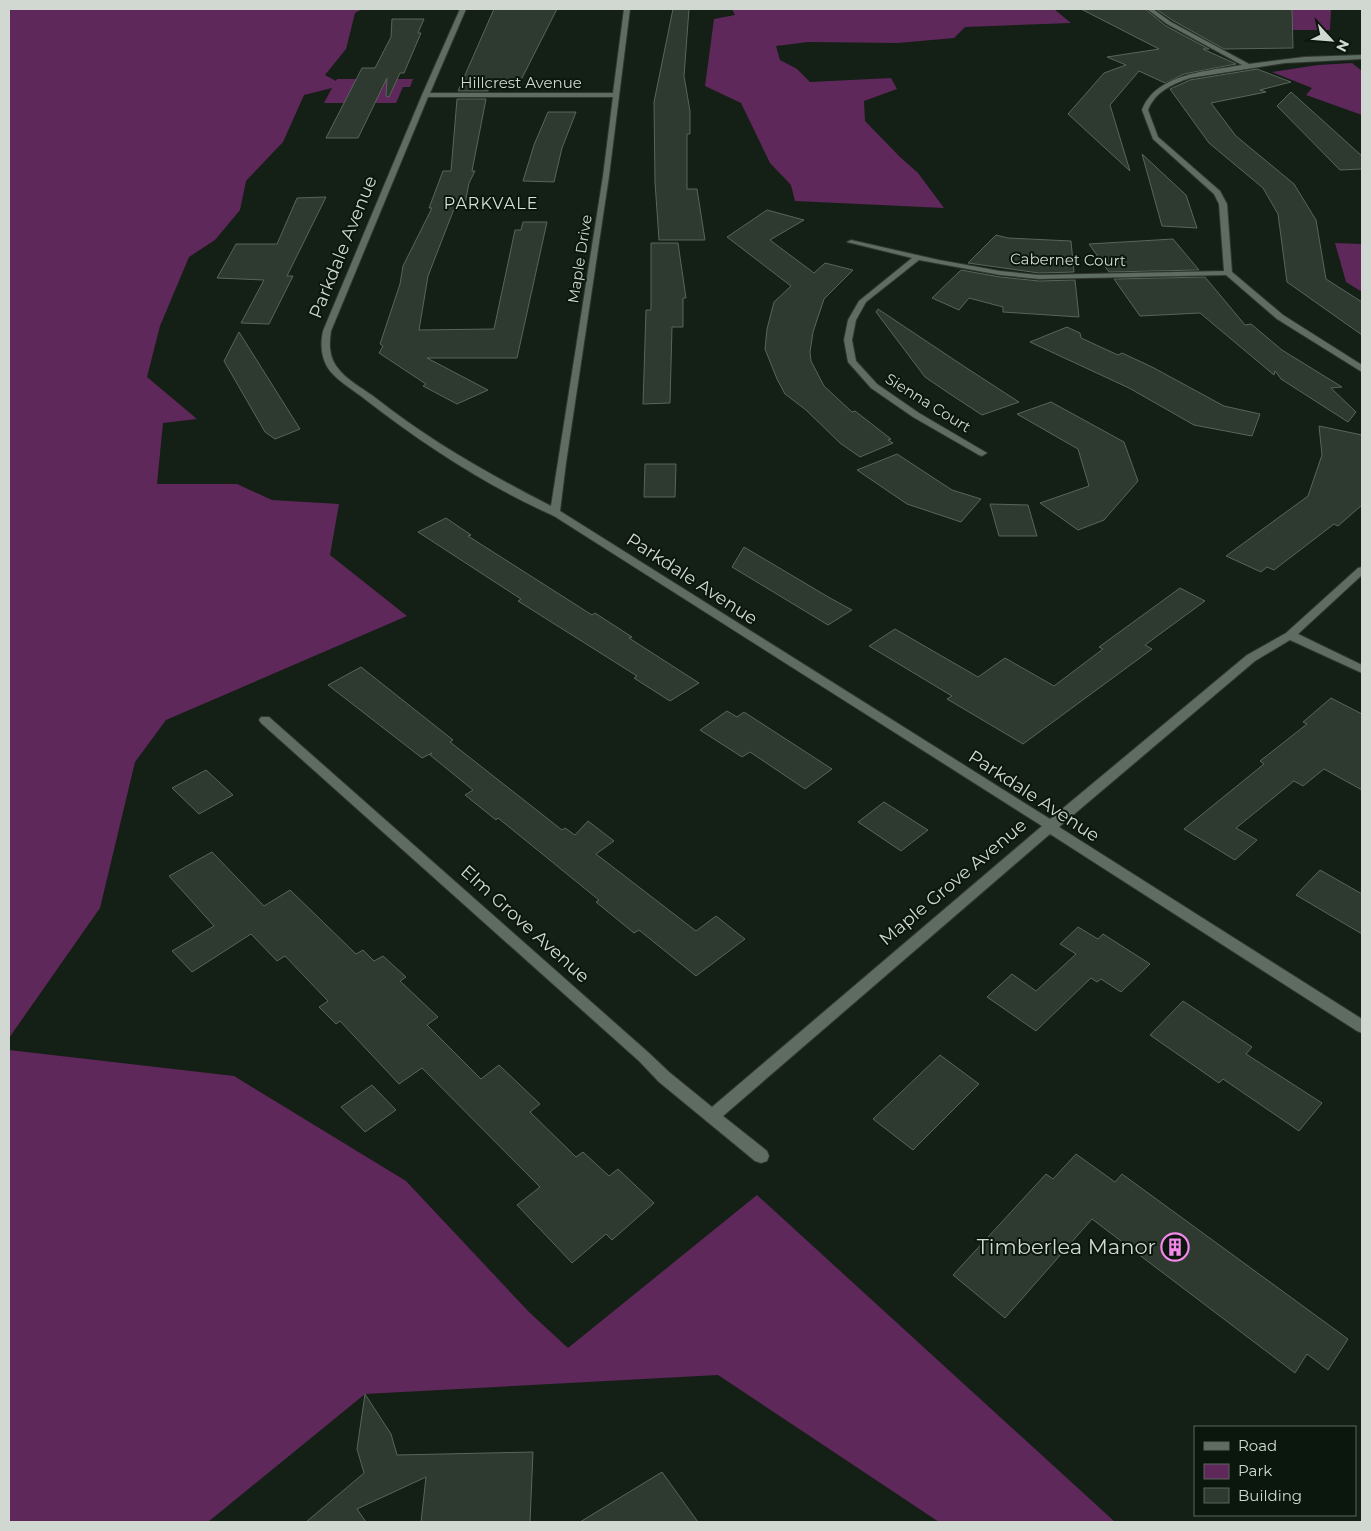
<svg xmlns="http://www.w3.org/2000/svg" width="1371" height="1531" viewBox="0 0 1371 1531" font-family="Montserrat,sans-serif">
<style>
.green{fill:#5e285a}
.building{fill:#2e3a30;stroke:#58655a}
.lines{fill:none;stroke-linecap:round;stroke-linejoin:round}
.street-casing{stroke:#303731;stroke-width:2}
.street{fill:#5f6c62;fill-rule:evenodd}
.labels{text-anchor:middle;stroke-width:4;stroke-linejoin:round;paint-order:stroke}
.far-street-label{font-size:15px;fill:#d1d8d2;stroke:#0b160d}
.far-neighbourhood-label{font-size:16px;letter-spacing:1px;fill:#d4e3d7;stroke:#0b160d}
.street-label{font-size:18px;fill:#d1d8d2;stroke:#0b160d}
.near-poi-label{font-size:21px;fill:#d1d8d2;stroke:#0b160d;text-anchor:end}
</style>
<rect width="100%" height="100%" fill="#141f16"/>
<!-- green -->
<path class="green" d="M9 9H362L355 13 346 49 325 75 336 81 337 79H413L410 87H403L396 103H324L332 88 304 95 283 142 246 181 240 210 215 240 189 257 160 326 147 377 197 419 163 423 157 484H237L272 500 339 504 330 555 407 616 166 720 135 762 100 908 9 1038Z
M732 9H1054L1071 23 965 27 954 38 898 43 808 42 776 46 780 60 797 69 810 82 891 78 897 89 864 101 865 121 900 157 918 173 944 208 795 201 791 185 770 163 741 103 705 86 714 19 735 15Z
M1247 9H1331L1330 30H1274Z
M1352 63 1362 71V115L1306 95 1312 88 1272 72 1318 65Z
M1335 243 1362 244V292L1346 282Z
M9 1050 234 1076 406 1181 529 1312 568 1348 757 1195 1115 1522H939L718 1375 365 1394 208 1522H9Z"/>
<!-- building -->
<path class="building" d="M494 9H557L520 82H491L488 91H458Z
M673 9H689L684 76 690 111V134H687V189H697L705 240H659L655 182 654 102Z
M1081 9H1145L1166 26 1209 49H1203L1236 64 1184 74 1165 83 1139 71 1110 105 1130 171 1068 114 1104 73 1126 65 1107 57 1159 49Z
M1156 9H1292L1293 48 1224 49 1172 20Z
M392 19H424L418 33H421L404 73H400L389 97 386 96 387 78 358 138H326L362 68H375L391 37Z
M1257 69 1291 82 1260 90 1266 92 1211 103 1236 136 1294 184 1316 220 1326 279 1362 302V335L1287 282 1278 214 1263 188 1209 143 1170 89 1190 80Z
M1291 92 1362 156V169L1340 170 1277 106Z
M457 99H486L472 171H475L469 183 465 204 459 203 456 209H454L428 276 419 330 494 329 515 230H521L523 222H547L517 358H427L488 390 457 404 423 386 426 384 379 353 383 346 380 344 400 284 403 266 432 208H429L443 171H451Z
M548 112H576L562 148 554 182 523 181 534 145Z
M1142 154 1186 195 1197 228 1162 226Z
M326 197 287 276H293L269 324 241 323 264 280 217 278 236 244H277L297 198Z
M767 210 804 220 770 240 814 273 825 263 853 270 824 299 813 332 810 352 811 361 824 386 852 412 855 411 891 439 888 440 893 443 860 457 840 443 806 410 785 394 777 379 765 349 767 329 774 302 791 286 727 237Z
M996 235 1008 238 1071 241 1074 272 1039 273 968 263Z
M1173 239 1199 270 1109 272 1089 244Z
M651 243H678L686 298H683V327H672L670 403 643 404 646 310H651Z
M961 270 1000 277 1039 281 1075 280 1079 317 1003 312V307L969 298 959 310 932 298Z
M1205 277 1245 325 1251 324 1282 350 1342 387 1331 388 1356 412 1348 422 1281 379 1275 371 1274 375 1200 313 1140 316 1114 279Z
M878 309 968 369 1019 402 982 415 947 392 925 377 876 312Z
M1067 327 1080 333 1081 338 1118 355 1122 353 1152 367 1224 406 1260 414 1252 436 1194 425 1129 388 1030 342Z
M239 332 300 429 275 439 265 432 224 361Z
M1051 402 1124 442 1138 481 1104 520 1078 530 1040 503 1089 486 1078 449 1017 414Z
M1319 426 1362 435V505L1338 526 1334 524 1274 570 1267 567 1261 572 1226 556 1308 496 1322 455Z
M897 454 952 490 981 499 961 522 907 504 857 470Z
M645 464H676L675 497H644Z
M990 504 1028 505 1037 536H999Z
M446 518 471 535 468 536 592 615 595 613 632 637 629 638 699 683 670 701 634 678 637 676 518 601 521 599 418 532Z
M744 547 830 598 852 610 828 625 732 567Z
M1180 588 1205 601 1145 645 1152 649 1023 744 947 699 952 696 869 646 895 629 978 677 1005 658 1054 686 1103 649 1099 647Z
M361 667 453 740 450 742 562 830 565 828 575 835 588 821 614 841 596 854 696 931 716 916 745 939 696 976 639 930 634 933 596 902 599 900 498 818 496 820 465 795 473 790 430 755 432 753 422 758 328 685Z
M1331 698 1362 714V790L1324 769 1303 786 1294 781 1236 828 1257 840 1235 860 1184 829 1264 764 1260 761 1307 724 1303 722Z
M727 711 737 717 744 712 832 769 805 789 750 752 742 757 700 730Z
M206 770 233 795 199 814 172 788Z
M884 802 928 830 901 851 858 822Z
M212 852 264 906 290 890 356 954 363 950 374 961 383 956 406 977 400 981 438 1017 427 1025 481 1079 499 1065 540 1104 530 1112 576 1157 583 1152 609 1176 618 1169 654 1203 612 1240 606 1234 572 1263 517 1205 540 1187 422 1068 399 1084 340 1021 336 1024 319 1007 328 1001 285 956 277 961 251 934 192 972 172 951 214 926 169 876Z
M1320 870 1362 894V934L1296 895Z
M1078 927 1098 939 1103 934 1150 964 1121 992 1101 979 1097 982 1091 978 1036 1031 987 997 1012 974 1036 991 1076 954 1060 944Z
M1183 1001 1252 1047 1246 1054 1322 1103 1299 1131 1223 1079 1219 1083 1150 1035Z
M940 1055 979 1084 913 1150 873 1119Z
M372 1085 396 1110 365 1132 341 1107Z
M1076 1154 1115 1182 1122 1174 1348 1339 1328 1370 1307 1354 1295 1373 1092 1219 1005 1318 953 1275 1046 1174 1053 1179Z
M365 1394 391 1434 397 1455 533 1452 530 1522H421L426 1477 357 1509 366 1522H306L364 1473 357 1449Z
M662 1472 698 1522H580Z"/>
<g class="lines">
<!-- street casing -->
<g class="street-casing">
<path id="street" d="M460 9H466L430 93H613L624 9H630L609 176 566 463 560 511 1050 819 1247 655 1286 633 1358 568 1362 567V575L1298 634 1362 665V673L1290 640 1255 661 1059 827 1362 1019V1033L1357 1031 1050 834 723 1116 767 1151 769 1156 767 1161 761 1163 755 1161 659 1082 639 1061 261 723 259 720 261 717H269L649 1053 669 1072 712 1107 1042 826 554 516C487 486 424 445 366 400 355 391 339 382 330 371 321 359 320 345 323 331L422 95ZM428 97H613L603 176 551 506C487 473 430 441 373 396 362 388 345 379 337 367 329 356 329 344 331 331Z
M1147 9H1153L1171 22 1249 64 1304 57 1362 55V59L1285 63 1190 78C1172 84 1155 92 1148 110L1158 137 1220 191 1227 204 1232 272 1283 315 1362 365V372L1277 319 1226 275 1039 279 1000 275 919 260 866 302 856 320 852 340 856 361 877 384 919 413 987 453 982 456 979 455 913 417 871 388 848 362 844 340 848 320 859 301 912 258 847 242 851 240 939 260 1000 271 1039 275 1224 271 1219 204 1214 194 1153 139 1142 110C1156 73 1209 71 1242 65L1167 24Z"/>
</g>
<!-- street -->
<use href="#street" class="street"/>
</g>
<!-- icons -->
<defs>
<g id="building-ring" transform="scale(1.4375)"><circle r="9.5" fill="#0b160d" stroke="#f688ed" stroke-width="1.5"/><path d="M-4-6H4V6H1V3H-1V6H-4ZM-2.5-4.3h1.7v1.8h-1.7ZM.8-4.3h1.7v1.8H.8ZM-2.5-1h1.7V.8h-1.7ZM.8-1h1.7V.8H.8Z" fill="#f688ed"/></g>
</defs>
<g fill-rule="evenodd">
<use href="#building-ring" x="1175" y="1247"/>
</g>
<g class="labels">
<!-- far-street labels -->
<g class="far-street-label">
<text x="521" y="88">Hillcrest Avenue</text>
<text transform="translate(580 259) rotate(-81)" y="5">Maple Drive</text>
<text transform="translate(1068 260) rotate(1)" y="5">Cabernet Court</text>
<text transform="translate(928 403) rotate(32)" y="5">Sienna Court</text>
</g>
<!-- far-neighbourhood labels -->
<g class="far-neighbourhood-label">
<text x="491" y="209">PARKVALE</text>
</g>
<!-- street labels -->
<g class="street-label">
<text transform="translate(343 247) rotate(-68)" y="6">Parkdale Avenue</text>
<text transform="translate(692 579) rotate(33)" y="6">Parkdale Avenue</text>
<text transform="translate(1034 796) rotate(33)" y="6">Parkdale Avenue</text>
<text transform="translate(953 882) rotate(-40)" y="6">Maple Grove Avenue</text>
<text transform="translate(525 924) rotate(42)" y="6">Elm Grove Avenue</text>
</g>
<!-- near-poi labels -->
<g class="near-poi-label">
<text x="1156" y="1254">Timberlea Manor</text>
</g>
</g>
<!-- border -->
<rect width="1371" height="1531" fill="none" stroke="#d1d8d2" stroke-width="20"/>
<!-- legend -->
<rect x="1194" y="1426" width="162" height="90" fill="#0b160d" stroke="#5a645c"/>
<rect x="1204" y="1442" width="25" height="8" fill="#5f6c62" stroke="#5a645c"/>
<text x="1238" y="1451" font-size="15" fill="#d1d8d2">Road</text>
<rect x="1204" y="1464" width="25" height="15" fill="#5e285a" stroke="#5a645c"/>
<text x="1238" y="1476" font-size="15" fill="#d1d8d2">Park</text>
<rect x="1204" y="1488" width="25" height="15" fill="#2e3a30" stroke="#5a645c"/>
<text x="1238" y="1501" font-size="15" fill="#d1d8d2">Building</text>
<!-- north arrow -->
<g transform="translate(1331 40) rotate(116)" stroke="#0b160d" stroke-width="4" paint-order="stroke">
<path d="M0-4L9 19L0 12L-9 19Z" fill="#d1d8d2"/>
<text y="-8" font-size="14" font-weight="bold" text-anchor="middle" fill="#d1d8d2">N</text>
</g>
</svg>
